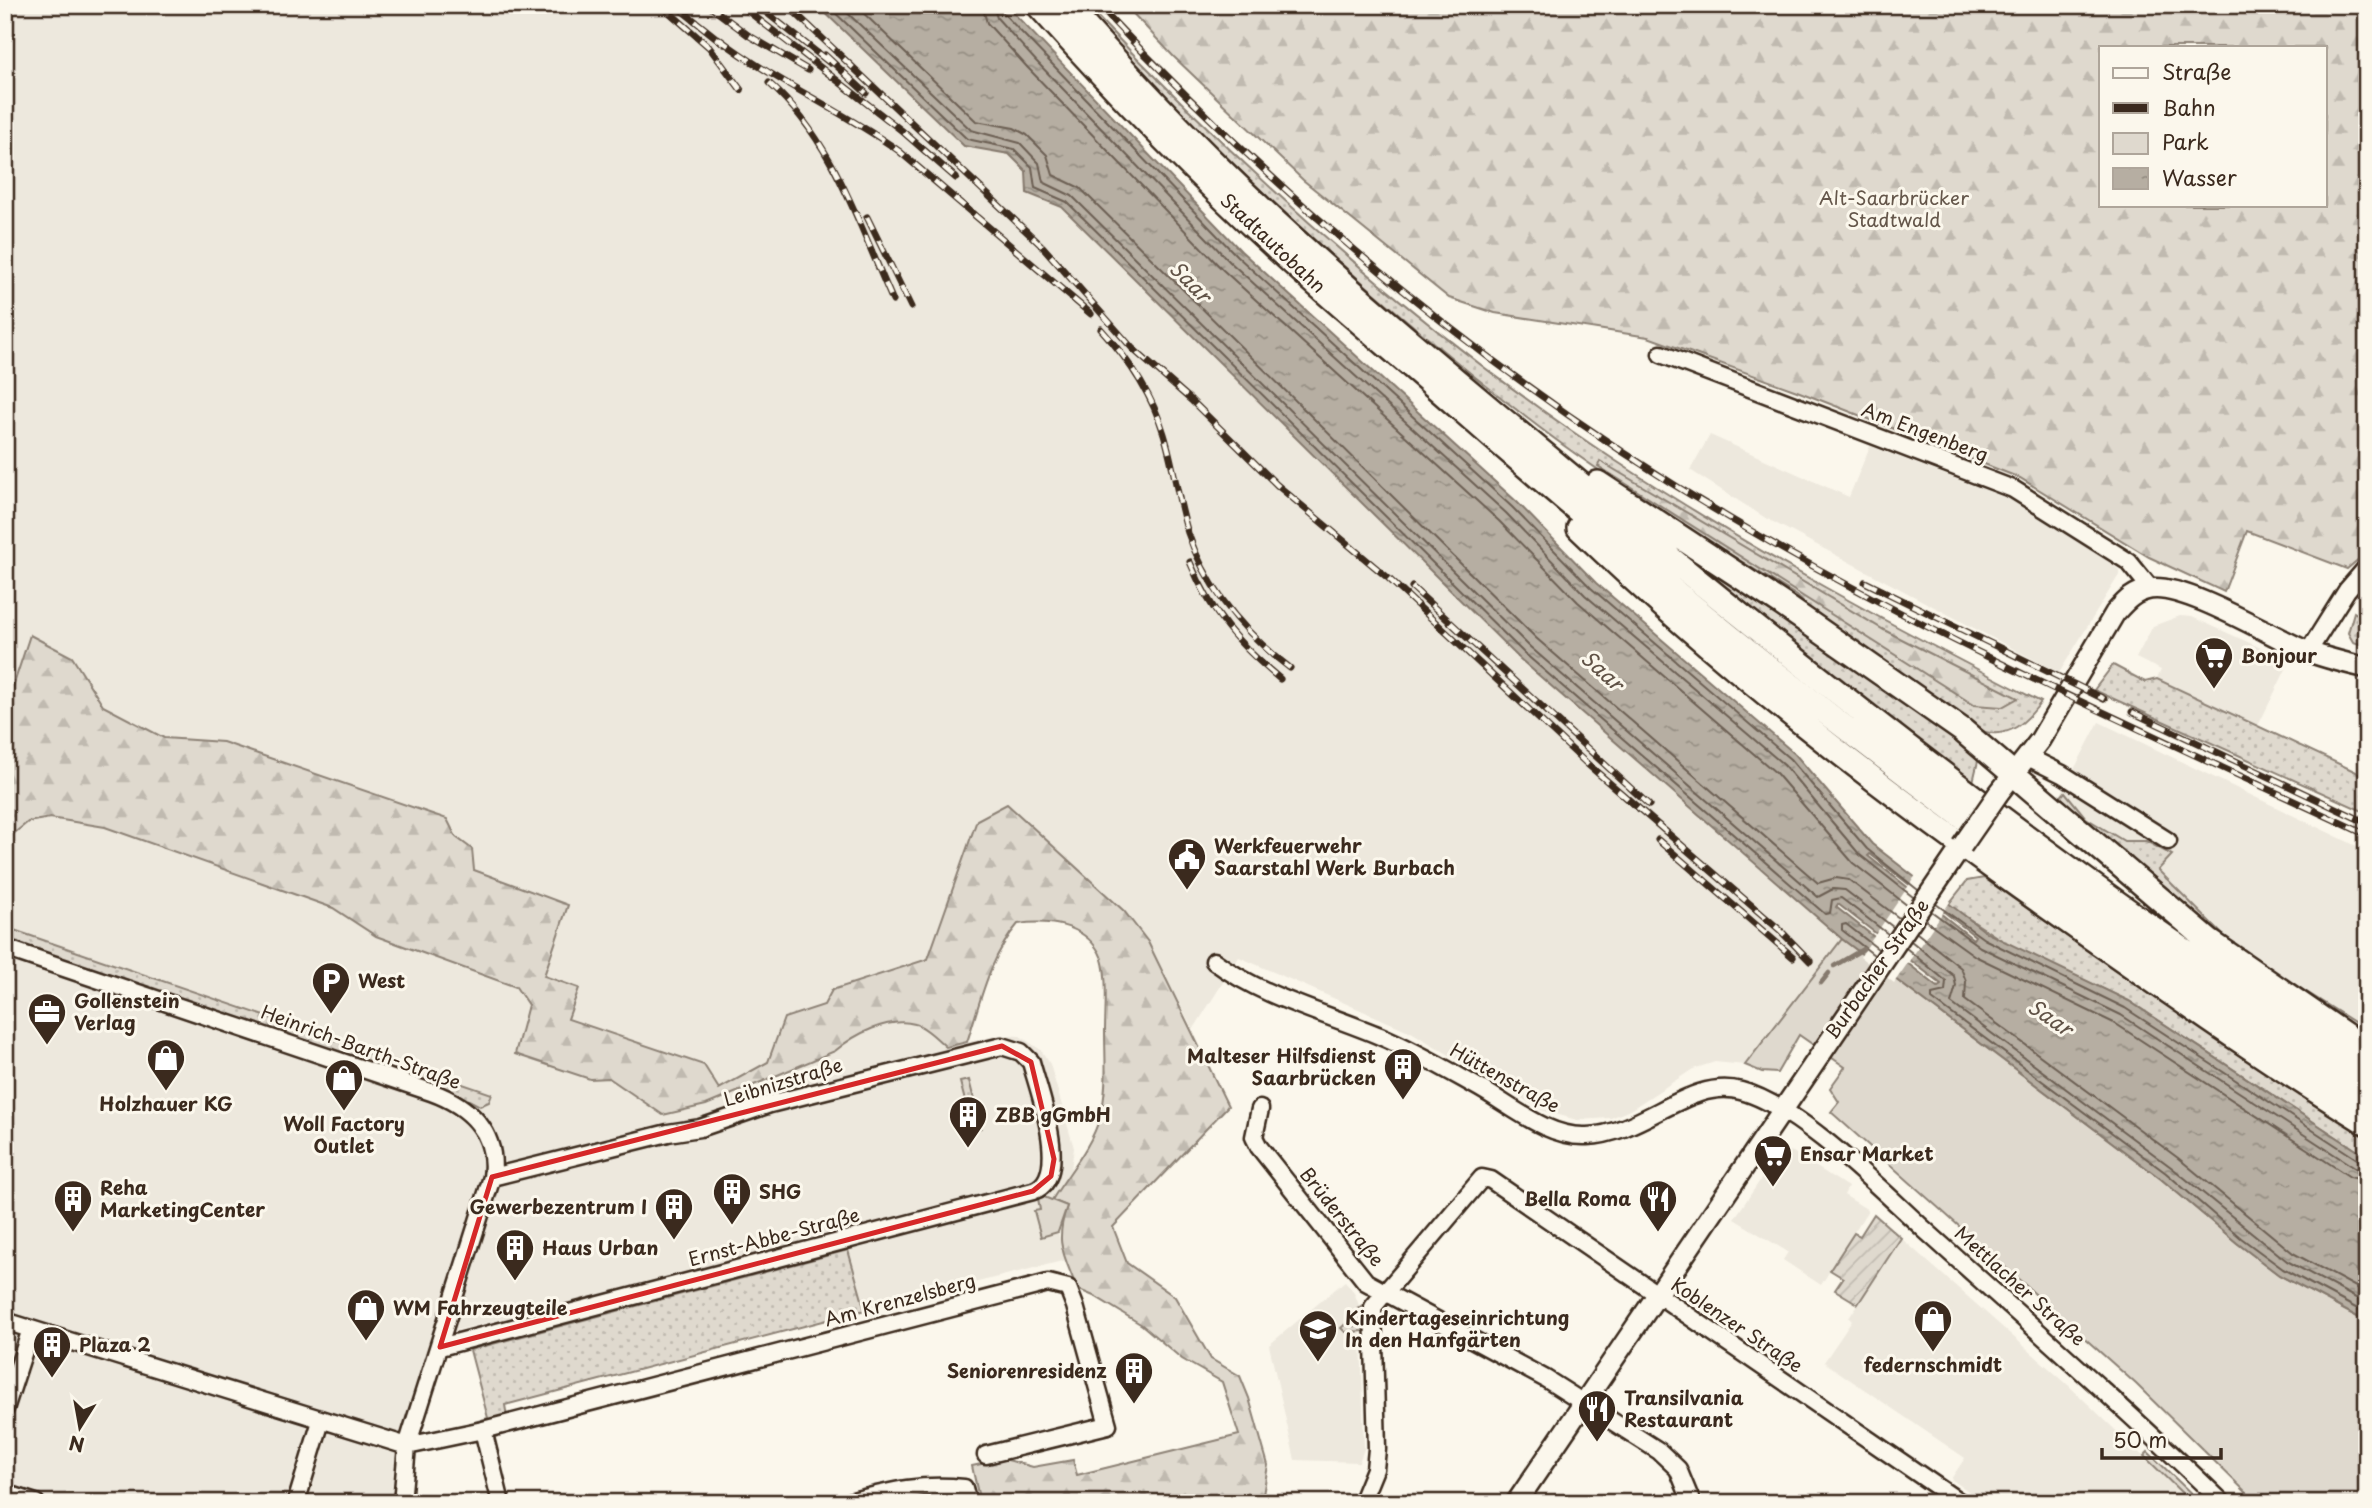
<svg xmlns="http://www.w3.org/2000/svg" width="2372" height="1508" viewBox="0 0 2372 1508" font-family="'Playpen Sans',sans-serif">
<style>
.built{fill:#ede8dd}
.grass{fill:url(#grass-dots);stroke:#8d8276;stroke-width:2}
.forest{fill:url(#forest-firs);stroke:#8d8276;stroke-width:2;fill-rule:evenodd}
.park{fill:#dfd9ce;stroke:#8d8276;stroke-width:2}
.garden{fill:url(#garden-furrows);stroke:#8d8276;stroke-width:2}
.water{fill:url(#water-ripples);stroke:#85796d;stroke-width:2;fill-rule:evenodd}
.pier{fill:#fbf7ec}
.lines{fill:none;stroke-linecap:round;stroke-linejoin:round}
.shore{stroke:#6c5f53;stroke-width:2}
.stream{stroke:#85796d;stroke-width:4.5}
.minor-casing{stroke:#3b2a1e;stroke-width:21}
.major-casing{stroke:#3b2a1e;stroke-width:24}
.highway-casing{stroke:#3b2a1e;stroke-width:28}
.minor{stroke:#fbf7ec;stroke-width:16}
.major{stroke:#fbf7ec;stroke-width:19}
.highway{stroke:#fbf7ec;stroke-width:23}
.rail-casing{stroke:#3b2a1e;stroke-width:7}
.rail{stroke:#fbf7ec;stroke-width:4.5;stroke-dasharray:13;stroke-linecap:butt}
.major-bridge-casing{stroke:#3b2a1e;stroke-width:24;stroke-linecap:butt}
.major-bridge{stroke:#fbf7ec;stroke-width:19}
.marked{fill:none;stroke:#d62828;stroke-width:5;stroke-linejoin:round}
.labels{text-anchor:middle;stroke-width:6;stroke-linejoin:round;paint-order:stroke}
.park-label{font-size:19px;fill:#64564a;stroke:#fbf7ec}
.street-label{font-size:19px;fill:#3b2a1e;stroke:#fbf7ec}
.poi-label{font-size:19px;font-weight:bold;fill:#3b2a1e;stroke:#fbf7ec;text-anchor:start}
.water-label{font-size:21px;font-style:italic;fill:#605246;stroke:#fbf7ec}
</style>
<defs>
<pattern id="grass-dots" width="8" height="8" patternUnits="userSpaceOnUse" patternTransform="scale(1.75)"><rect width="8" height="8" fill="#dfd9ce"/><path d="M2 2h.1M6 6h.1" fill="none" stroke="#c0bab0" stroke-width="1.8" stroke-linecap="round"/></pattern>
<pattern id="forest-firs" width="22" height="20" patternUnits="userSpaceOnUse" patternTransform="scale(1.75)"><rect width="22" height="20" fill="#dfd9ce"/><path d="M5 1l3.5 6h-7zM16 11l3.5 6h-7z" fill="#c0bab0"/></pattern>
<pattern id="garden-furrows" width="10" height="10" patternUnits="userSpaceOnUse" patternTransform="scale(1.75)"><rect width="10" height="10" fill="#dfd9ce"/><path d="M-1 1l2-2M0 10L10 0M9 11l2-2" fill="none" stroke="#c0bab0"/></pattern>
<pattern id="water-ripples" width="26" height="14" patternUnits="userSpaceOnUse" patternTransform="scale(1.75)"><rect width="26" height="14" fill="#b6aea2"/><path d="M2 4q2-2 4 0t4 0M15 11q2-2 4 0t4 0" fill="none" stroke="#958e83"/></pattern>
</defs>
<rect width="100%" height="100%" fill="#fbf7ec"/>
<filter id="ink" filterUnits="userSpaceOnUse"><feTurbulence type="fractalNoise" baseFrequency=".0143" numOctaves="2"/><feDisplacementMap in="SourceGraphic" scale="14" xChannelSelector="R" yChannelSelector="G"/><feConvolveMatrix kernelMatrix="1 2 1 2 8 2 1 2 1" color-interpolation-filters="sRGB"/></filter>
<g filter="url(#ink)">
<!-- built -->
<path class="built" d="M5 5H817L964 145 1009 154 1026 171 1028 193 1062 207 1519 658 1842 939 1745 1065 1715 1062 1693 1069 1630 1110 1611 1118 1577 1120 1541 1110 1411 1032 1239 957 1193 1030 1148 942 1124 911 1007 804 977 821 928 959 885 1024H917L946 1047 1000 1035 1020 1036 1041 1050 1050 1064 1074 1148 1071 1169 1052 1200 1067 1206 1058 1232 1066 1260 865 1310 842 1233 443 1334 402 1503H5Z
M1710 435 1849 497 1870 446 2009 499 2102 557 2119 570V575L2059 673 1764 517 1690 470Z
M2180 616 2192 617 2290 661 2257 728 2157 679 2161 670 2136 658 2153 626Z
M2099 722 2367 851V1030L2236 948 2058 800Z
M1785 1150 1793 1152 1848 1187 1844 1195 1868 1210 1821 1285 1783 1260 1788 1252 1734 1219 1778 1154Z
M1901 1238 2067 1384 2192 1503H1985L1951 1479 1965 1458 1824 1362 1852 1321 1849 1318Z
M1345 1281 1354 1292 1364 1319 1361 1331 1364 1449 1359 1462 1295 1460 1269 1345Z"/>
<!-- grass -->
<path class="grass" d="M1088 7C1248 176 1422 333 1616 461 1753 551 1896 628 2041 702 2026 722 2010 738 1985 732L1810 610 1797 596C1706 539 1612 484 1527 418 1368 295 1219 158 1083 10Z
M1698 563 1777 613 1967 747 1978 761 1973 782 1694 568Z
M2354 612 2367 621V646L2353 642 2348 633Z
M2113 665 2145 682 2157 679 2367 777V813L2094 690Z
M2065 792 2086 818 2124 841H2146L2172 855 2158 870 2236 948 2367 1030V1035L2226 945 2058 800Z
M1984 878 2148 993 2367 1135V1157L2129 1001 2009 945 1948 905 1967 881Z
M5 927 492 1094 489 1102 480 1106 448 1089 5 939Z
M969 1080 981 1128 973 1131 960 1082Z
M848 1250 865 1310 505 1405 507 1417 476 1425 475 1422 488 1418 470 1350Z
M1361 1306 1364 1331 1345 1332 1341 1328 1351 1319 1355 1325 1362 1319 1355 1311Z
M2148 1452 2201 1503H2192L2144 1456Z"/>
<!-- forest -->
<path class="forest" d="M1125 5H2367V552L2347 569 2247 531 2224 592 2149 557 2020 478 1797 391 1648 337 1495 313 1449 298 1303 180 1174 57ZM2101 47H2325V205H2101Z
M1600 461 1884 630 2018 698 2002 707 1974 705 1598 466Z
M30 635 72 657 103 706 164 738 223 742 447 819 456 837 472 849 474 870 568 905 544 976 579 988 568 1019 704 1065 719 1089 768 1062 784 1018 824 1005 832 990 928 959 977 820 1007 804 1124 911 1148 942 1228 1106 1113 1227 1127 1263 1175 1297 1211 1359 1240 1376 1249 1398 1268 1465 1262 1501 980 1503 972 1466 1004 1459 1033 1467 1073 1460 1077 1475 1239 1435 1222 1382 1182 1359 1142 1325 1096 1297 1077 1289C1064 1254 1054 1244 1067 1206L1052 1200C1068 1173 1091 1148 1100 1117 1108 1089 1105 1060 1105 1032 1105 1011 1109 969 1099 952 1082 923 1047 920 1018 924 989 958 981 1000 967 1042L946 1047C938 1040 925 1026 915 1024 888 1017 855 1034 835 1051L706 1105 663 1115 609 1078 590 1079 515 1054 528 1005 516 987 376 936 333 908 105 827 50 818 28 822 12 835 5 847V711Z"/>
<!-- park -->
<path class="park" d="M1842 939 2161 1179 2237 1243 2279 1275 2367 1322V1503H2257L2136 1384 1831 1112 1839 1102 1830 1088 1845 1067 1799 1035 1777 1073 1762 1072 1745 1065Z
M1044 1197 1067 1206 1058 1232 1041 1237 1034 1211 1040 1210 1038 1198Z"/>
<!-- garden -->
<path class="garden" d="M1874 1214 1901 1238 1858 1304 1835 1290 1843 1278 1830 1270 1854 1233 1860 1236Z"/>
<!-- water -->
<path class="water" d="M817 5H1006L1241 251 1517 502 1596 583 1795 754 1872 844 1987 933 2129 1001 2367 1157V1322L2279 1275 2237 1243 2161 1179 1842 939 1519 658 1062 207 1027 193 1026 171 1009 154 964 146ZM1870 854 1975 936 1973 939 1868 856ZM1838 904 1941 984V985L1938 987 1836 907Z"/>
<!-- pier -->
<path class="pier" d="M1916 875 1950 902 1894 983 1860 957Z"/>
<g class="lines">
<!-- shore -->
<path class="shore" d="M827 5 967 139 1014 149 1032 167 1035 188 1067 202 1523 652 1825 914 1830 913 1832 900 1841 898 1888 934
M839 5 971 130 1020 143 1039 163 1043 182 1072 196 1529 646 1818 897 1833 889 1845 890 1893 927
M855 5 976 121 1014 128 1027 135 1047 155 1053 175 1080 188 1536 638 1818 883 1836 878 1849 880 1899 918
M982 5 987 23 1028 68 1223 270 1499 521 1578 602 1776 773 1853 863 1908 906
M993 5 997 18 1036 61 1230 262 1506 513 1585 595 1784 765 1860 855 1913 897
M1002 5 1003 13 1237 256 1512 507 1591 588 1790 759 1867 849 1918 890
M1936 904 1984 939 2125 1008 2360 1161 2367 1162
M1931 911 1980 947 2121 1015 2355 1168 2367 1171
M1925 920 1975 956 2116 1024 2350 1177 2367 1181
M1917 933 1961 968 1966 981 1965 1000 2178 1158 2293 1253 2367 1293
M1911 941 1954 976 1956 986 1951 1003 2171 1167 2287 1261 2367 1304
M1906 948 1946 981 1945 991 1932 994V999L2166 1173 2241 1238 2283 1269 2367 1314
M1874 955 1842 930V925L1846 924 1878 949"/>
<!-- stream -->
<path class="stream" d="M1834 966 1863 949
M1821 983 1829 973"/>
<!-- minor casing -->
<g class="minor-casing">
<path id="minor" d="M1661 354 2013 489 2129 562 2151 589
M2308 652 2347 590 2367 567
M2028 757 2062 774 2168 841
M5 948 431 1092C470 1106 498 1133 492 1177L407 1446 402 1503
M1214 961C1262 997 1325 1013 1380 1036 1416 1051 1449 1071 1483 1090 1514 1108 1549 1138 1587 1136 1644 1134 1690 1077 1741 1091 1799 1106 1880 1189 1925 1230 2025 1320 2126 1409 2223 1503
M1260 1109 1254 1137 1259 1147 1366 1282 1546 1379 1659 1451 1678 1469 1692 1503
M5 1321 407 1446 483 1430 1048 1283 1068 1288 1075 1306 1108 1425 986 1455
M440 1347 1033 1191C1072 1178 1039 1092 1031 1062L1021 1052 1002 1046 770 1104 700 1128 668 1133 492 1177
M5 1409 31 1329
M483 1430 501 1503
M5 1493 36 1503
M296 1503 321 1421
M845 1503C888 1492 919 1483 964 1488L968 1503
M1361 1503 1375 1469 1377 1449 1373 1307 1482 1178 1491 1180 1961 1503"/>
</g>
<!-- major casing -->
<g class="major-casing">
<path id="major" d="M1998 794 2040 740 2115 613C2125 602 2133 592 2150 589 2184 583 2269 635 2304 650 2324 658 2346 663 2367 668
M1516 1503 1962 846"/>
</g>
<!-- highway casing -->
<g class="highway-casing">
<path id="highway" d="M1038 5C1117 93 1199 178 1287 258 1345 311 1405 360 1464 412 1748 662 2049 893 2367 1098
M1066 5C1113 58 1161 110 1211 160 1337 285 1477 398 1613 511 1855 711 2103 903 2367 1073
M1598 483 1782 604 1962 730 2209 941 2367 1050
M1579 528C1734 678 1909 810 2086 934 2179 999 2271 1064 2367 1123"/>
</g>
<!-- minor -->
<use href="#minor" class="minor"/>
<!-- major -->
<use href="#major" class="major"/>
<!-- highway -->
<use href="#highway" class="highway"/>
<!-- rail casing -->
<g class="rail-casing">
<path id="rail" d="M661 5 709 47 741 90
M675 5 724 44
M708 5 748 35 808 70
M740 5 901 130 956 178
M757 5 830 63
M787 5 1043 247 1133 349 1191 400 1277 485 1387 577 1585 762 1780 930 1810 961
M1098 5C1286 205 1497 382 1734 521 1937 641 2154 735 2367 835
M718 38C777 83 840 109 899 151L1091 314
M825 55 866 93
M769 83C834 141 858 223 893 301
M867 217 911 307
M1101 329C1129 360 1152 394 1164 434 1174 467 1178 501 1188 533 1207 589 1244 633 1290 668
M1190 562C1212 615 1237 643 1280 679
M1865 582 2104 699
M1412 587 1649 805
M2132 712 2367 823
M1658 840 1793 957"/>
</g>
<!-- rail -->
<use href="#rail" class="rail"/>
<!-- major-bridge casing -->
<g class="major-bridge-casing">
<path id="major-bridge" d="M1962 846 1998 794"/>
</g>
<!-- major-bridge -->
<use href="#major-bridge" class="major-bridge"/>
</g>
</g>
<!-- marked area -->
<path class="marked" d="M1002 1046 1031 1062 1054 1159 1051 1176 1033 1191 440 1347 492 1177Z"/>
<!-- icons -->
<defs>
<g id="supermarket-pin" transform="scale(2.0125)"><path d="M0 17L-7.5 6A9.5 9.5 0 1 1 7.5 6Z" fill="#3b2a1e" stroke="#fbf7ec"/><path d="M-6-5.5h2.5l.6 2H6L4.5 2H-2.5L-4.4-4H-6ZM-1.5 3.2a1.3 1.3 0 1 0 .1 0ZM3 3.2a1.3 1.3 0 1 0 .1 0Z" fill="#fff"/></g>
<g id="civic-pin" transform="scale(2.0125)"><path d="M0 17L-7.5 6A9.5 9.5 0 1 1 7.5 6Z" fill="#3b2a1e" stroke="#fbf7ec"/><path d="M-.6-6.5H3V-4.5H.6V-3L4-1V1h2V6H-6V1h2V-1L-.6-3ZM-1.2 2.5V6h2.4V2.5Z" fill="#fff"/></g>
<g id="parking-pin" transform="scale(2.0125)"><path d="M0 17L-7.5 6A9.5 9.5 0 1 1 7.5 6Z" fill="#3b2a1e" stroke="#fbf7ec"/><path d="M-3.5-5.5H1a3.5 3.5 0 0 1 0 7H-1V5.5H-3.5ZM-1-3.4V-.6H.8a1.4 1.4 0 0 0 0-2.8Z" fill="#fff"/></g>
<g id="office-pin" transform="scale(2.0125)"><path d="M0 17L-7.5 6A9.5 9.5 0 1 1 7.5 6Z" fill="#3b2a1e" stroke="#fbf7ec"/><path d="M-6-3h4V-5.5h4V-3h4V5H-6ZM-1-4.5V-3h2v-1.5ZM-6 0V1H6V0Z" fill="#fff"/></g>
<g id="shop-pin" transform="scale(2.0125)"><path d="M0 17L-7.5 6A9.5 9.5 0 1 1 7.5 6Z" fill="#3b2a1e" stroke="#fbf7ec"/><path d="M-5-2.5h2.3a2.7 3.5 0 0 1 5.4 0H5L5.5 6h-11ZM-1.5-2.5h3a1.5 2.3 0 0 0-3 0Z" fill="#fff"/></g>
<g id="building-pin" transform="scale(2.0125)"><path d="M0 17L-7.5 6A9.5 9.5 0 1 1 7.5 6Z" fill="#3b2a1e" stroke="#fbf7ec"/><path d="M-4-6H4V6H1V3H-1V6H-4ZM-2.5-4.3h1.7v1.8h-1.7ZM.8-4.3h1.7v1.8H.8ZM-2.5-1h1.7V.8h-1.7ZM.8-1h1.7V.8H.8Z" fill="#fff"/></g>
<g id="restaurant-pin" transform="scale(2.0125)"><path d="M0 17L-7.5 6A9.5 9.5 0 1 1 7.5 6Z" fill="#3b2a1e" stroke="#fbf7ec"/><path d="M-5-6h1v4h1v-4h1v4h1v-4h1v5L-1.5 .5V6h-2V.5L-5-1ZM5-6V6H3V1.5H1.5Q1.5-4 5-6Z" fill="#fff"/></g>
<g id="school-pin" transform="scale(2.0125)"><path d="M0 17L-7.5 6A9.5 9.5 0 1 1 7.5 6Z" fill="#3b2a1e" stroke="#fbf7ec"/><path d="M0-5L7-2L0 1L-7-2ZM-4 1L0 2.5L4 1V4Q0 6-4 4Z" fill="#fff"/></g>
</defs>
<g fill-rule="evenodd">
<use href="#supermarket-pin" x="2214" y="656"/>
<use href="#civic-pin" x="1187" y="857"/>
<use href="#parking-pin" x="331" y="981"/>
<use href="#office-pin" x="47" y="1012"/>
<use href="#shop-pin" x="166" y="1058"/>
<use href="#building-pin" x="1403" y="1067"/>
<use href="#shop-pin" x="344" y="1078"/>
<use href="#building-pin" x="968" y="1115"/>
<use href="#supermarket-pin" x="1773" y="1154"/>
<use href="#building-pin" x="732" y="1192"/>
<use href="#building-pin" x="73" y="1199"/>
<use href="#restaurant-pin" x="1658" y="1199"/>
<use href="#building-pin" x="674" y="1207"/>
<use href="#building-pin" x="515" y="1248"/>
<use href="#shop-pin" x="366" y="1308"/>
<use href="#shop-pin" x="1933" y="1319"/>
<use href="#school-pin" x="1318" y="1329"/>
<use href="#building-pin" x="52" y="1345"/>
<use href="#building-pin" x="1134" y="1371"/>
<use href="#restaurant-pin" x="1597" y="1409"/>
</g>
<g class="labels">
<!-- park labels -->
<g class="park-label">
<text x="1894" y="205">Alt-Saarbrücker<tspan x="1894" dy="22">Stadtwald</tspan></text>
</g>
<!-- street labels -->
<g class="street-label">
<text transform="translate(1273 243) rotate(43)" y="7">Stadtautobahn</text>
<text transform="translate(1925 432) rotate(21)" y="7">Am Engenberg</text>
<text transform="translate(1877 969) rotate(-55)" y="7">Burbacher Straße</text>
<text transform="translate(361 1047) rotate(20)" y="7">Heinrich-Barth-Straße</text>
<text transform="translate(1505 1078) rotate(29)" y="7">Hüttenstraße</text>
<text transform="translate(783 1082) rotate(-17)" y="7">Leibnizstraße</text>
<text transform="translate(1342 1217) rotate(51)" y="7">Brüderstraße</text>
<text transform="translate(774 1237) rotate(-15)" y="7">Ernst-Abbe-Straße</text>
<text transform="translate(2020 1286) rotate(42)" y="7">Mettlacher Straße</text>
<text transform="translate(900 1300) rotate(-15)" y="7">Am Krenzelsberg</text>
<text transform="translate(1737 1325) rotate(34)" y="7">Koblenzer Straße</text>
</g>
<!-- poi labels -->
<g class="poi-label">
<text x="2241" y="663">Bonjour</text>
<text x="1214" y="853">Werkfeuerwehr<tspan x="1214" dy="22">Saarstahl Werk Burbach</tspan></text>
<text x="358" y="988">West</text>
<text x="74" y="1008">Gollenstein<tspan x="74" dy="22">Verlag</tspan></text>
<text x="1376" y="1063" text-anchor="end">Malteser Hilfsdienst<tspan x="1376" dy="22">Saarbrücken</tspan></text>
<text x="166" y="1111" text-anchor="middle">Holzhauer KG</text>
<text x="995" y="1122">ZBB gGmbH</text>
<text x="344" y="1131" text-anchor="middle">Woll Factory<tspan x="344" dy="22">Outlet</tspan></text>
<text x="1800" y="1161">Ensar Market</text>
<text x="100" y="1195">Reha<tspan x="100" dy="22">MarketingCenter</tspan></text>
<text x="759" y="1199">SHG</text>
<text x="1631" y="1206" text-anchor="end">Bella Roma</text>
<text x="647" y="1214" text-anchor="end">Gewerbezentrum I</text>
<text x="542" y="1255">Haus Urban</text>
<text x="393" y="1315">WM Fahrzeugteile</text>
<text x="1345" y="1325">Kindertageseinrichtung<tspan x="1345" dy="22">In den Hanfgärten</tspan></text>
<text x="79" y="1352">Plaza 2</text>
<text x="1933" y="1372" text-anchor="middle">federnschmidt</text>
<text x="1107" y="1378" text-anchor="end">Seniorenresidenz</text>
<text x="1624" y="1405">Transilvania<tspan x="1624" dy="22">Restaurant</tspan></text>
</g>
<!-- water labels -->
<g class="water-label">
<text transform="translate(1190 282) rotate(45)" y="7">Saar</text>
<text transform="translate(1602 671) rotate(42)" y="7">Saar</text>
<text transform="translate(2050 1018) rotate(34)" y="7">Saar</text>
</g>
</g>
<!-- margin -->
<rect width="2372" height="1508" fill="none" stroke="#fbf7ec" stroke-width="28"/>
<rect x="14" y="14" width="2344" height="1480" fill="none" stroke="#3b2a1e" stroke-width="2.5" filter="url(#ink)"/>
<!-- legend -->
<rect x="2099" y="46" width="228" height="161" fill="#fbf7ec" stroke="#aea59a" stroke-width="2"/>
<rect x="2113" y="68" width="35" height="10" fill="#fbf7ec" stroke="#aea59a" stroke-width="2"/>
<text x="2162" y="80" font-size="21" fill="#3b2a1e">Straße</text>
<rect x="2113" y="103" width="35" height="10" fill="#3b2a1e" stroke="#aea59a" stroke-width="2"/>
<text x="2162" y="116" font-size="21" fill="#3b2a1e">Bahn</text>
<rect x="2113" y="133" width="35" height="21" fill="#dfd9ce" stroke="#aea59a" stroke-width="2"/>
<text x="2162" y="150" font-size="21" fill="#3b2a1e">Park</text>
<rect x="2113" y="168" width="35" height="21" fill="url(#water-ripples)" stroke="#aea59a" stroke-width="2"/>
<text x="2162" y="186" font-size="21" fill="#3b2a1e">Wasser</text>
<!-- north arrow -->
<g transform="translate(80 1427) rotate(191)" stroke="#fbf7ec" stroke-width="5" paint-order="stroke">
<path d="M0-5L12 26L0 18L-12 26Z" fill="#3b2a1e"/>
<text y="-10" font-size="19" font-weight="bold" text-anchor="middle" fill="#3b2a1e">N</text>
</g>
<!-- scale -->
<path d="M2102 1448v10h119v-10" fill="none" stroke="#3b2a1e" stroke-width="3.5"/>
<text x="2113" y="1448" font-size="21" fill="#3b2a1e" stroke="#fbf7ec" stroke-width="5" paint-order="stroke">50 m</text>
</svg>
